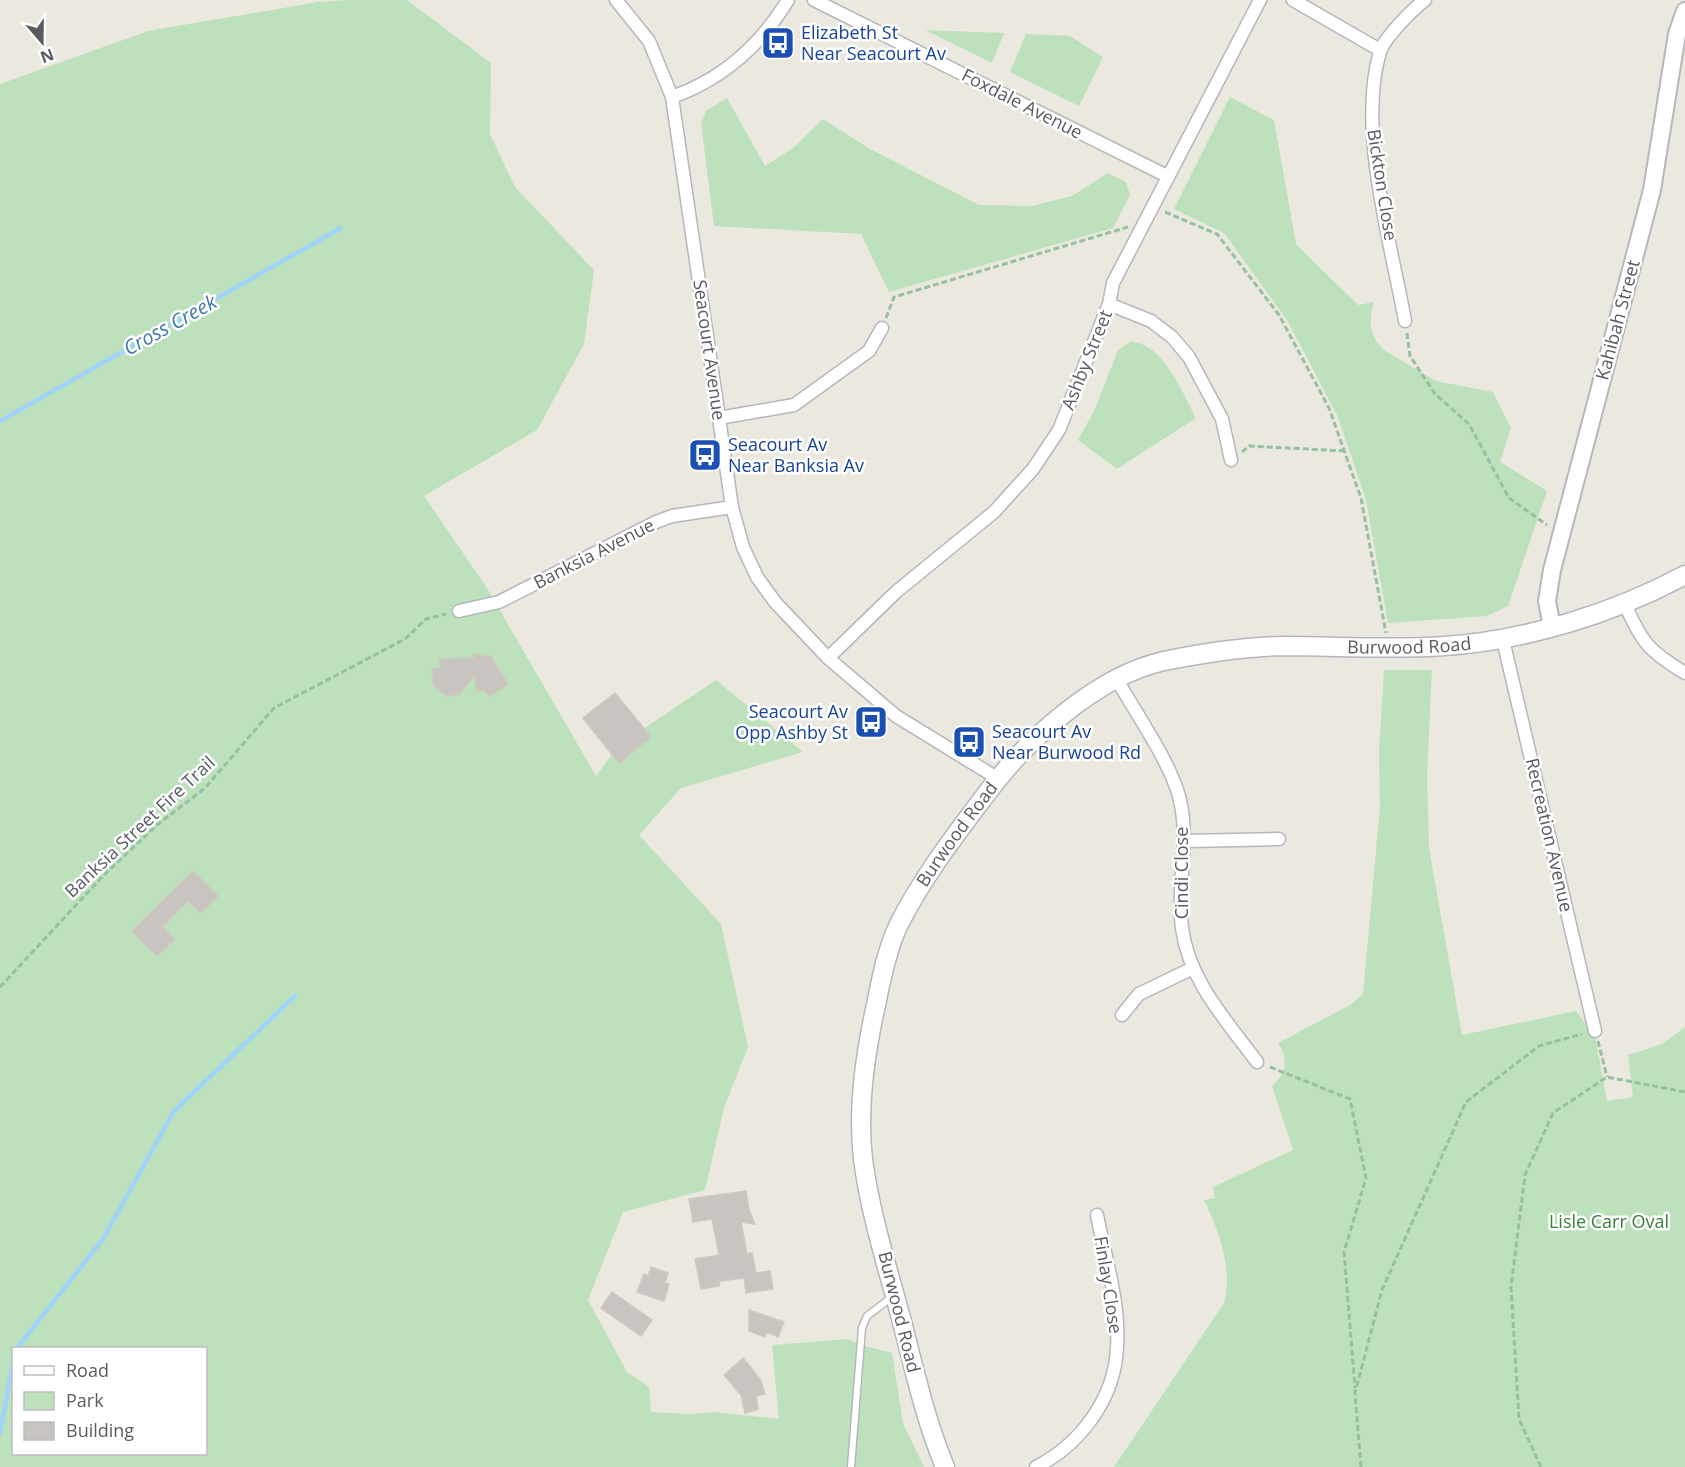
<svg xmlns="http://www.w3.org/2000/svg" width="1685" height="1467" viewBox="0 0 1685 1467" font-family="'Open Sans',sans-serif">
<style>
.green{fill:#bde1bc;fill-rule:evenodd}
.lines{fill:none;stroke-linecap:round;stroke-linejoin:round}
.stream{stroke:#a0d5f9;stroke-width:4.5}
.building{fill:#c8c4bf;stroke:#cfc9be;stroke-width:1.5}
.service-casing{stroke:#b5b7bc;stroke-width:9}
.minor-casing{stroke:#b5b7bc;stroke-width:15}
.tertiary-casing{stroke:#b5b7bc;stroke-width:20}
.secondary-casing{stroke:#b3b7bc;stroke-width:21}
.path{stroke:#96c1a1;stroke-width:3;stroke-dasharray:6 3;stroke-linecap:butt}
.service{stroke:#fff;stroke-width:6}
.minor{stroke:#fff;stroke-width:12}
.tertiary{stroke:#fff;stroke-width:16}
.secondary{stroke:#fff;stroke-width:18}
.labels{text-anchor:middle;stroke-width:5;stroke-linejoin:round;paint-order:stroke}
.transit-label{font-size:18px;fill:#164399;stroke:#fff;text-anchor:start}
.street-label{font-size:18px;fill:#585c60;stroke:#fff}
.park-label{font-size:18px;fill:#387f39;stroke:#fff}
.water-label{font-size:20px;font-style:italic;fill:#4177a9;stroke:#fff}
</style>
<rect width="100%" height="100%" fill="#ebe8df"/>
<!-- green -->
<path class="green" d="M352 0H407L491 63 490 134 515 187 594 270 584 344 537 430 424 496 487 588 596 776 618 746 716 680 803 752 681 788 639 835 721 924 748 1047 724 1108 705 1190 623 1212 588 1300 627 1372 649 1387 651 1412 689 1414 714 1412 779 1419 772 1345 848 1339 861 1345 892 1353 903 1423 924 1467H0V84L148 31 318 2ZM14 1348H206V1454H14Z
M925 30 1004 33 992 63Z
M1026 34 1070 36 1103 57 1079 106 1010 72Z
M1230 97 1274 120 1296 244 1358 305 1374 302C1368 322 1369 335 1384 350L1436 381 1493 392 1511 428 1500 462 1547 491 1508 606 1487 616 1388 623 1366 500 1338 417 1287 320 1224 233 1174 209Z
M727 98 765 166 793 148 823 119 870 149 979 205 1032 206 1072 196 1108 173 1126 182 1130 195 1113 228 889 292 861 234 714 226 701 123 707 110Z
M1131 341C1164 345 1182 392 1196 418L1117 469 1078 440 1095 409 1118 350Z
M1384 670H1432L1427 774 1429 848 1462 1035 1576 1011 1595 1036 1607 1101 1633 1097 1628 1055 1662 1044 1685 1027V1467H1114L1224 1303C1233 1269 1219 1230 1204 1200L1215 1198 1213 1187 1293 1150 1272 1086C1286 1074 1289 1059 1278 1043L1350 1005 1363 994 1380 806 1379 750Z"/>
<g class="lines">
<!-- stream -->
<path class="stream" d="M0 421 341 228
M17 1348 103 1239 174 1111 295 996
M0 1433 14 1357"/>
</g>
<!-- building -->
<path class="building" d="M473 654 491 657 508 684 489 697 485 691H477L474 676 459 695 446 696 433 685 432 669 440 668 439 659 474 658Z
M615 693 651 737 619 763 583 718Z
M193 871 218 896 201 913 188 901 162 927 175 939 157 956 132 931Z
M746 1191 749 1210 755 1224 741 1222 747 1254 752 1253 756 1273 770 1271 773 1289 746 1293 744 1278 720 1281 719 1286 701 1289 695 1259 719 1255 712 1219 693 1222 689 1199Z
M651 1267 668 1273 665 1283 669 1284 664 1301 637 1292 644 1274 648 1276Z
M612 1292 652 1320 641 1336 601 1308Z
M749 1310 784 1322 778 1337 767 1332 765 1337 749 1331Z
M743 1358 760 1379 765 1394 756 1396 758 1409 745 1413 741 1395 724 1375Z"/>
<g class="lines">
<!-- service casing -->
<g class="service-casing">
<path id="service" d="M851 1467 862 1328 867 1316 892 1297"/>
</g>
<!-- minor casing -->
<g class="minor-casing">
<path id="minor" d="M616 0 649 41 672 97 732 507 743 547 757 577 775 602 828 658 896 716 997 778
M814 0 1167 176
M1293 0 1380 50
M672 97C723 79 760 46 788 0
M1109 304 1151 321 1172 337 1189 357 1222 419 1231 460
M1405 321C1391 243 1357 128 1380 52 1384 38 1413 9 1425 0
M719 418 794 405 869 351 882 328
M1624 603C1644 644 1646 649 1685 673
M459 611 499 602 656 522 672 516 732 507
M1503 640 1595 1031
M828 658 896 592 994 512 1033 469 1059 430 1109 304 1113 283 1260 0
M1116 678C1135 712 1169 760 1179 796 1191 842 1176 883 1182 928 1189 981 1226 1020 1257 1062
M1186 841 1279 839
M1122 1015 1139 994 1191 969
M1036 1467C1081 1444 1115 1398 1117 1347 1120 1303 1105 1257 1097 1215"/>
</g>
<!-- tertiary casing -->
<g class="tertiary-casing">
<path id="tertiary" d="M1552 627 1547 601 1552 570 1652 190 1677 34 1685 11"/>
</g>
<!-- secondary casing -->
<g class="secondary-casing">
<g id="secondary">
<path id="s1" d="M945 1467C925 1419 914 1368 901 1318 887 1266 870 1213 863 1159 857 1108 865 1054 876 1005 881 979 887 950 898 926 921 880 953 838 984 797 1024 742 1096 676 1164 661 1203 653 1243 647 1282 646 1336 646 1391 650 1445 646 1527 640 1612 614 1685 575"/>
</g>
</g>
<!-- path -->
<path class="path" d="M1165 212 1217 234 1279 315 1329 408 1361 498 1386 633
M886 318 894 297 1128 227
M1407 333 1410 356 1435 394 1469 424 1509 498 1547 525
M1242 452 1249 446 1346 451
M0 987 103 876 157 825 205 788 274 708 405 639 426 619 446 614
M1598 1041 1607 1077
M1270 1067 1350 1099 1366 1178 1344 1252 1355 1388
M1361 1467 1355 1393 1382 1290 1466 1102 1539 1046 1582 1034
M1541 1467 1519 1419 1511 1287 1525 1175 1553 1113 1607 1077 1685 1092"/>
<!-- service -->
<use href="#service" class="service"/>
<!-- minor -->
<use href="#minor" class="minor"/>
<!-- tertiary -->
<use href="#tertiary" class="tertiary"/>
<!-- secondary -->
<use href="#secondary" class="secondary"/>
</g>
<!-- icons -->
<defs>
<g id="bus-square" transform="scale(1.725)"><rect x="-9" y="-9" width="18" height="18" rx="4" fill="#1a4fb4" stroke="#fff"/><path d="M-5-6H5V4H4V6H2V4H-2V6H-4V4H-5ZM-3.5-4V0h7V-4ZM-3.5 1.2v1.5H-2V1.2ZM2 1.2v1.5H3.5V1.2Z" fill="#fff"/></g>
</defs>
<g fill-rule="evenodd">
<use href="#bus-square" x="778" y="43"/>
<use href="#bus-square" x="705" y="455"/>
<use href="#bus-square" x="871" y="722"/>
<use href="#bus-square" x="969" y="742"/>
</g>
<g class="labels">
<!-- transit labels -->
<g class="transit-label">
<text x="801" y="39">Elizabeth St<tspan x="801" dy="21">Near Seacourt Av</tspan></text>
<text x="728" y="451">Seacourt Av<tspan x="728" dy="21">Near Banksia Av</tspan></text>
<text x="848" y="718" text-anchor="end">Seacourt Av<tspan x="848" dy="21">Opp Ashby St</tspan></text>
<text x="992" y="738">Seacourt Av<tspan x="992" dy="21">Near Burwood Rd</tspan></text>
</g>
<!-- street labels -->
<g class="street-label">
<text transform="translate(1022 104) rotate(27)" y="6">Foxdale Avenue</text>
<text transform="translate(1382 185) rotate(81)" y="6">Bickton Close</text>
<text transform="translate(1618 320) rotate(-75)" y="6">Kahibah Street</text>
<text transform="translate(709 350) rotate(82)" y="6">Seacourt Avenue</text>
<text transform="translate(1087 360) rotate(-68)" y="6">Ashby Street</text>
<text transform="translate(594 554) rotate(-27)" y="6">Banksia Avenue</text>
<text dy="6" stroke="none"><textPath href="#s1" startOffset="1188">Burwood Road</textPath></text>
<text transform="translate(140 827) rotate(-43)" y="6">Banksia Street Fire Trail</text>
<text dy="6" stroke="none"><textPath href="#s1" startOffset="666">Burwood Road</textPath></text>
<text transform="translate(1549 835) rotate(77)" y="6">Recreation Avenue</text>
<text transform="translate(1182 873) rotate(-90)" y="6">Cindi Close</text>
<text transform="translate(1108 1285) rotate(81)" y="6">Finlay Close</text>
<text transform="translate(899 1312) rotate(76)" y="6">Burwood Road</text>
</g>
<!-- park labels -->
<g class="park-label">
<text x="1609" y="1228">Lisle Carr Oval</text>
</g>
<!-- water labels -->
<g class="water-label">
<text transform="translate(170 325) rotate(-29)" y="7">Cross Creek</text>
</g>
</g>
<!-- legend -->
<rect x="12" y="1347" width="195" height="108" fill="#ffffff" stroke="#bcbebf" stroke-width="1.5"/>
<rect x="24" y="1366" width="30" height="9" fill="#ffffff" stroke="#bcbebf" stroke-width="1.5"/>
<text x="66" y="1377" font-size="18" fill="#585c60">Road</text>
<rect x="24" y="1392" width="30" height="18" fill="#bde1bc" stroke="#bcbebf" stroke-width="1.5"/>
<text x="66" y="1407" font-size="18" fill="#585c60">Park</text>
<rect x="24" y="1422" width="30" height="18" fill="#c8c4bf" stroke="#bcbebf" stroke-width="1.5"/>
<text x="66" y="1437" font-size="18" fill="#585c60">Building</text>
<!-- north arrow -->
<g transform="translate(42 42) rotate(160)" stroke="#ffffff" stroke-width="4.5" paint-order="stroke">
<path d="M0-4.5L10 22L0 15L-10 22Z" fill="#585c60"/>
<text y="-9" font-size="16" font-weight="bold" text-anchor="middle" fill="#585c60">N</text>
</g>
</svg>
